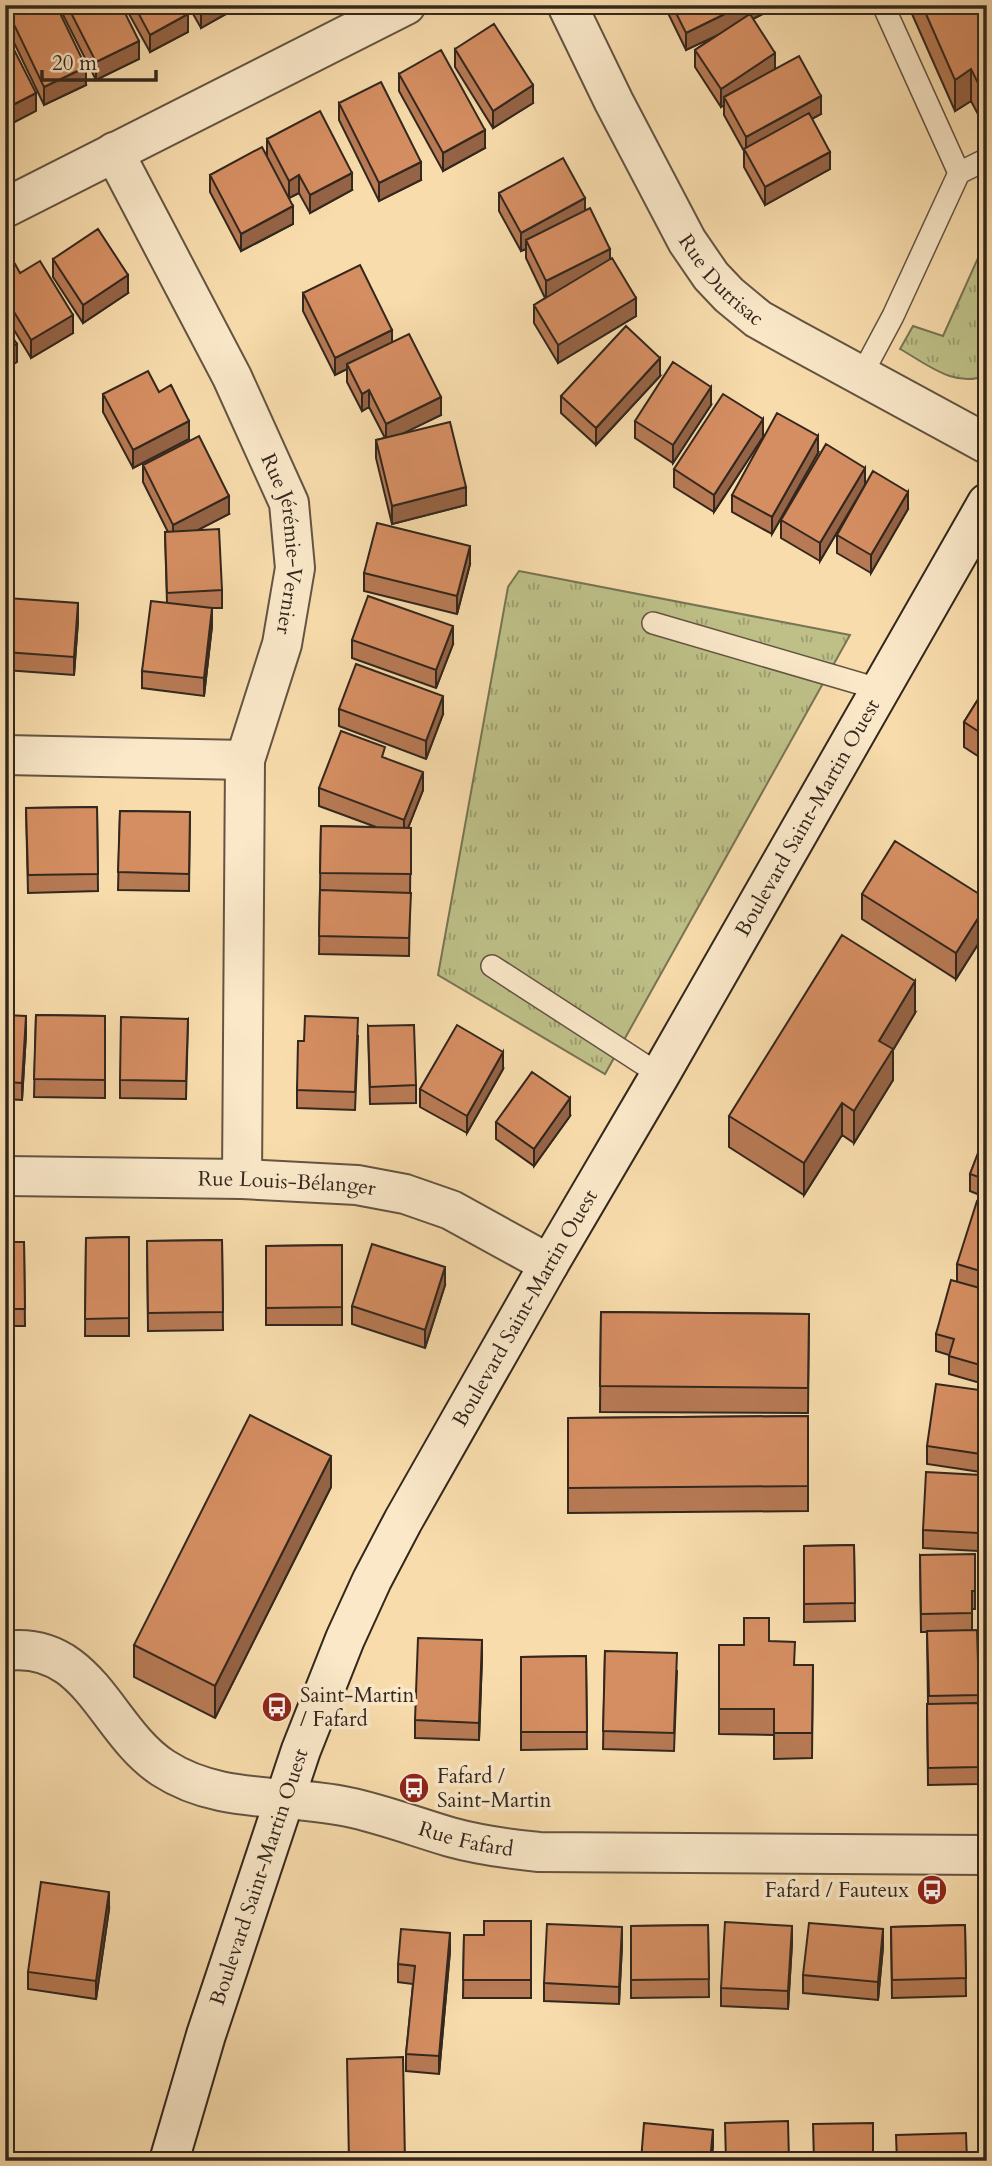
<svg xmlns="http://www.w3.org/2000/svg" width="992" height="2166" viewBox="0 0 992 2166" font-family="Cardo,serif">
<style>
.grass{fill:url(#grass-tufts);stroke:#787453;stroke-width:2}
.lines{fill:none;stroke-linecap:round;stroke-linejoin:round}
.lane-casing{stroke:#645442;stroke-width:24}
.street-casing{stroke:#645442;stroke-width:42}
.secondary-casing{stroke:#33271e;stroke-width:42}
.lane{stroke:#fae8c9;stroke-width:21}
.street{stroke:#fae8c9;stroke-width:38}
.secondary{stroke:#fae8c9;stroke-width:38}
.wall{fill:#b77a54;stroke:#33271e;stroke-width:2}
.shaded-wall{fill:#956345;stroke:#33271e;stroke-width:2}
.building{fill:#d58e62;stroke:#33271e;stroke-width:2}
.labels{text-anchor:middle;stroke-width:7;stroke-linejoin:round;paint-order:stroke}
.street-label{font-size:21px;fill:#33271e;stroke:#fae8c9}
.poi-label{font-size:21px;fill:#33271e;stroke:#fae8c9;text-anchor:start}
</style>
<defs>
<pattern id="grass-tufts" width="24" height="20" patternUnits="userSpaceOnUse" patternTransform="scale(1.75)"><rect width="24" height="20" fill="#bec088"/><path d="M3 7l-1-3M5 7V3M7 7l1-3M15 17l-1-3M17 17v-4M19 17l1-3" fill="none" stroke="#9b9c6f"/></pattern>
</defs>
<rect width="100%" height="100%" fill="#f8dcac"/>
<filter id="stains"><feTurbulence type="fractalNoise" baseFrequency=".00286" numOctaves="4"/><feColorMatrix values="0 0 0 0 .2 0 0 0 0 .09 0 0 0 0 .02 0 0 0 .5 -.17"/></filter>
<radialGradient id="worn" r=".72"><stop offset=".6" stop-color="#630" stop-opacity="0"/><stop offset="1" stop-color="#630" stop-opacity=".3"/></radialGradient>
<!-- grass -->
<path class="grass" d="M987 238V375C955 389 927 364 900 349L913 326 943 336Z
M519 571 850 635 605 1074 438 975 508 587Z"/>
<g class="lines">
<!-- lane casing -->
<g class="lane-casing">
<path id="lane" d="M883 5 959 173
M861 376 893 316 959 173 987 159
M653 623 882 690
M492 966 660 1075"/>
</g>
<!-- street casing -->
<g class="street-casing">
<g id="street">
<path id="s1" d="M567 5 614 102 687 241 711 276 729 295 758 319 792 338 987 444"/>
<path id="s2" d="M114 152 232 377 289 503 295 568 282 644 245 760 242 1179"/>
<path d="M5 208 406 5"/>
<path d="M5 755 245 760"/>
<path id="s3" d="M5 1176 242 1179 357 1185 405 1194 451 1210 549 1264"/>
<path id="s4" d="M5 1651C90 1640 105 1730 163 1768 220 1805 285 1793 348 1807 382 1814 416 1827 450 1837 479 1845 508 1849 539 1852L987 1855"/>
</g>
</g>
<!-- secondary casing -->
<g class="secondary-casing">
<g id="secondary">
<path id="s5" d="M169 2161 206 2035 301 1750 345 1639 372 1580 403 1521 549 1264 660 1075 987 503"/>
</g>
</g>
<!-- lane -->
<use href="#lane" class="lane"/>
<!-- street -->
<use href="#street" class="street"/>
<!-- secondary -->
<use href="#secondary" class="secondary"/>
</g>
<!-- wall -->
<path class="wall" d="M58 5H121L139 59 96 80Z
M124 5H183L188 32 150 52Z
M188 5H241V6L201 28Z
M667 5H765V13L753 19 775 69 821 114 812 119 830 169 765 205 744 167V151L724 115V105L721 107 695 67V50L715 36 686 50 667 11Z
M908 5H987V115L980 118 971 101 955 111Z
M7 10 86 85 44 105 7 28Z
M455 49 533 103 493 128 455 67Z
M399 74 485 148 443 171 399 91Z
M339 103 421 180 379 201 339 120Z
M267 139 352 190 310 213 299 193 289 198 293 224 241 251 210 192V175L267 157Z
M499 193 585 210 610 259 636 316 558 363 534 323V305L545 298 526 258V249L521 251 499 211Z
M53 259 128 293 83 323 53 277Z
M5 270 20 273 73 333 31 358 5 315Z
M303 293 392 342 441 415 403 433 466 505 392 524 376 458V440L385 438 369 407 362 411 347 382V369L335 375 303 311Z
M660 376 596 445 561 413V396Z
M159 392 189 439 133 468 103 412V394Z
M711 405 673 463 635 438V421Z
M763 437 714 512 674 487V469Z
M818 453 772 534 732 512V495Z
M143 465 229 514 197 530 222 590V608H212V626L204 696 142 688V671L167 603 165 532H168L143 482Z
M865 485 908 509 871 573 837 553V535L858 497 820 561 781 538V520Z
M470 564 457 614 364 591V573Z
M5 620 78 621 74 675 5 670Z
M352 640 453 644 436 688 352 658Z
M987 685V762L964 747V722Z
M339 709 443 714 426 759 339 726Z
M385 758 423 790 408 828H411L409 956 319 954 321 826 376 827 319 806V788Z
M97 807 98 891 28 893 26 808Z
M120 811 190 812 189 891 118 890Z
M5 837 7 873V891H5Z
M862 894 987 899V930L956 979 862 919Z
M915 1013 893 1050V1080L854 1143 842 1135 804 1195 729 1147V1116Z
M5 1015 26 1034 22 1100 5 1099Z
M36 1015 105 1016V1098L34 1097Z
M188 1019 186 1099 120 1098V1080Z
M368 1026 416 1085V1103L370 1104Z
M358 1036 355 1110 297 1108V1090L304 1041Z
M503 1069 467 1133 420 1107V1089Z
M570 1116 534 1166 496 1139V1122Z
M987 1133V1198L970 1191V1174Z
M987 1204V1385L949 1374V1355L936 1351V1334L957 1281V1264Z
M129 1237V1336H85L86 1238Z
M222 1240 223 1330 148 1331 147 1241Z
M5 1242H24L25 1326H5Z
M342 1245V1325H266V1246Z
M445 1285 425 1348 352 1324V1306Z
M601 1312 809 1314 808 1413 600 1412Z
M987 1391V1435L981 1472 927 1464V1446Z
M808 1416V1511L568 1513V1418Z
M331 1487 215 1718 134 1677V1645Z
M981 1493 978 1551 923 1548V1530Z
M854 1545 855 1621 804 1622V1546Z
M920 1555 975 1591V1609H972V1630L979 1695V1784L928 1785 927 1704H928L927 1632H921Z
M769 1641 795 1665H813L812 1758 774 1759V1735L719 1734V1645H744Z
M605 1651 677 1671 674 1751 603 1749Z
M586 1656 587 1749 521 1750V1657Z
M482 1657 479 1740 415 1738V1720Z
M109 1909 96 1999 28 1989V1972Z
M531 1921V1998H463L464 1935H484Z
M708 1925 709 1997 631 1998V1926Z
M965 1925 966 1996 892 1998 891 1927Z
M792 1943 788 2009 721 2006V1988Z
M622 1945 619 2004 544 2001V1983Z
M883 1947 878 2000 803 1993V1975Z
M450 1951 439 2074 406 2071V2054L413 1984 398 1982V1964Z"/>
<!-- shaded-wall -->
<path class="shaded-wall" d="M210 5H241L201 28V10Z
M743 5H765V13L686 50V33Z
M188 14V32L150 52V35Z
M139 41V59L96 80V62Z
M775 53V70L724 97V105L721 107V89Z
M86 67V85L44 105V87Z
M971 69V101L955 111V80Z
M987 84V115L980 118V87Z
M533 85V103L493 128V111Z
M36 93V111L5 127V109Z
M821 96V114L747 154 746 152V137Z
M485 130V148L443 171V153Z
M830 152V169L765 205V187Z
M421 162V180L379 201V183Z
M352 173V190L310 213V195Z
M299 175V193L289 198V181Z
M585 198V216L526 240V249L521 251V233Z
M293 206V224L241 251V234Z
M610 249V267L546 299V281Z
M128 275V293L83 323V305Z
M636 298V316L558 363V345Z
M73 315V333L31 358V340Z
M392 330V347L347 364V369L335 375V358Z
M17 344V362L5 369V351Z
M660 358V376L596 445V428Z
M711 387V405L673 463V445Z
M369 390V407L362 411V394Z
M441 397V415L386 442V424Z
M763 419V437L714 512V495Z
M189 421V439L133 468V450Z
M818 436V453L772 534V517Z
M865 468V485L820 561V543Z
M466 487V505L392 524V506Z
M908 492V509L871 573V555Z
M229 496V514L173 543V525Z
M470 546V564L457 614V596Z
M78 603V621L74 675V657Z
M212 608V626L204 696V678Z
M453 626V644L436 688V670Z
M443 696V714L426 759V741Z
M423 772V790L404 838V820Z
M987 904V930L956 979V953Z
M915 981V1013L893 1050V1080L854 1143V1111L879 1041Z
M26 1016V1034L22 1100V1083Z
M503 1052V1069L467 1133V1116Z
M570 1098V1116L534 1166V1149Z
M842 1103V1135L804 1195V1163Z
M445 1267V1285L425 1348V1330Z
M987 1417V1435L981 1472V1454Z
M8 1418V1444L5 1529V1504Z
M331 1456V1487L215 1718V1686Z
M981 1475V1493L978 1551V1533Z
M482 1640V1657L479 1740V1723Z
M109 1892V1909L96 1999V1981Z
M792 1926V1943L788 2009V1991Z
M622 1927V1945L619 2004V1987Z
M883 1929V1947L878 2000V1982Z
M450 1933V1951L439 2074V2056Z
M713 2130V2147L712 2161H710Z"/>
<!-- building -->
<path class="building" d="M17 5H56L86 67 44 87 7 10Z
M67 5H121L139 41 96 62Z
M134 5H183L188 14 150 35Z
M198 5H210L201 10Z
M672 5H743L686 33Z
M922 5H987V84L980 87 971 69 955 80Z
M750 14 775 53 721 89 695 50Z
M494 24 533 85 493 111 455 49Z
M5 32 36 93 5 109Z
M441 50 485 130 443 153 399 74Z
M799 56 821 96 746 137 724 97Z
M381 82 421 162 379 183 339 103Z
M320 111 352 173 310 195 299 175 289 181 267 139Z
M809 113 830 152 765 187 744 149Z
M262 147 293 206 241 234 210 175Z
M563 158 585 198 521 233 499 193Z
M590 208 610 249 546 281 526 240Z
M98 229 128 275 83 305 53 259Z
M612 258 636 298 558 345 534 305Z
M40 261 73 315 31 340 5 297V270L15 264 20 273Z
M360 265 392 330 335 358 303 293Z
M5 326 17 344 5 351Z
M626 326 660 358 596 428 561 396Z
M409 334 441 397 386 424 369 390 362 394 347 364Z
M673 362 711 387 673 445 635 421Z
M148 371 159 392 171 385 189 421 133 450 103 394Z
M723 394 763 419 714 495 674 469Z
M777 413 818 436 772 517 732 495Z
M450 422 466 487 392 506 376 440Z
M199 436 229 496 173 525 143 465Z
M826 444 865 468 820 543 781 520Z
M873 471 908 492 871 555 837 535Z
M377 523 470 546 457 596 364 573Z
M219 529 222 590 167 593 165 532Z
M368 596 453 626 436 670 352 640Z
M7 598 78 603 74 657 5 652V620Z
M151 601 212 608 204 678 142 671Z
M356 664 443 696 426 741 339 709Z
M987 685V737L964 722Z
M341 731 385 747 382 757 423 772 404 820 319 788Z
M97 807 98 874 28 875 26 808Z
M120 811 190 812 189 874 118 872Z
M321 826 411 828V874L320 873Z
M5 837 7 873H5Z
M895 841 987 899V904L956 953 862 894Z
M320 890 411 893 409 938 319 936Z
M842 935 915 981 879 1041 893 1049 854 1111 842 1103 804 1163 729 1116Z
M5 1015 26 1016 22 1083 5 1082Z
M36 1015 105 1016V1080L34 1079Z
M305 1016 358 1018 355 1092 297 1090 298 1041H304Z
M121 1017 188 1019 186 1081 120 1080Z
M414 1025 416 1085 370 1087 368 1026Z
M457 1025 503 1052 467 1116 420 1089Z
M532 1072 570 1098 534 1149 496 1122Z
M986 1132 987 1133V1180L970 1174Z
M977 1201 987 1204V1273L957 1264Z
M129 1237V1318L85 1319 86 1238Z
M222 1240 223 1312 148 1313 147 1241Z
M5 1242H24L25 1309H5Z
M372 1244 445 1267 425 1330 352 1306Z
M342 1245V1307L266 1308V1246Z
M951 1280 987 1290V1367L949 1356 954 1339 936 1334Z
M601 1312 809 1314 808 1388 600 1386Z
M936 1384 987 1391V1417L981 1454 927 1446Z
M250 1415 331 1456 215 1686 134 1645Z
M808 1416V1486L568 1488V1418Z
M5 1418H8L5 1504Z
M926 1472 981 1475 978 1533 923 1530Z
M854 1545 855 1603 804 1604V1546Z
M975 1554V1591H972V1613L921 1614 920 1555Z
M744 1618H769V1641L795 1642 794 1665H813L812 1733H774V1709H719V1645H744Z
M977 1630 979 1695 929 1696 927 1631Z
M418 1638 482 1640 479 1723 415 1720Z
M605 1651 677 1653 674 1733 603 1731Z
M586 1656 587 1732H521V1657Z
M978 1703 979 1767 928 1768 927 1704Z
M41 1882 109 1892 96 1981 28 1972Z
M484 1921H531V1980H463L464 1935H484Z
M725 1922 792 1926 788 1991 721 1988Z
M809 1923 883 1929 878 1982 803 1975Z
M547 1924 622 1927 619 1987 544 1983Z
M708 1925 709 1979 631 1980V1926Z
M965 1925 966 1978 892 1980 891 1927Z
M401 1929 450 1933 439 2056 406 2054 415 1966 398 1964Z
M403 2057 405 2161H349L347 2059Z
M788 2121 789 2161H726L725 2123Z
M644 2123 713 2130 710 2161H641Z
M873 2123V2161H814L813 2124Z
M966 2133 967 2161H897L896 2135Z"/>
<!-- icons -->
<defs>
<g id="bus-disc" transform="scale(1.575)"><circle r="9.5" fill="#8f2418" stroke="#fae8c9"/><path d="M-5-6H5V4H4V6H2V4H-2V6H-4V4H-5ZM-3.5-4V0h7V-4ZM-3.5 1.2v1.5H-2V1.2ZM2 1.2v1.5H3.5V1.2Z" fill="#fff"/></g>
</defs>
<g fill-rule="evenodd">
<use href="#bus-disc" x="277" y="1707"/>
<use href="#bus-disc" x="414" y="1788"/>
<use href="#bus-disc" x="932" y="1890"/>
</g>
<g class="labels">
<!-- street labels -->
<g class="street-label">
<text dy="7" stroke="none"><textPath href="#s1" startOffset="317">Rue Dutrisac</textPath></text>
<text dy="7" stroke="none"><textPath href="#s2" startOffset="432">Rue Jérémie-Vernier</textPath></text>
<text dy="7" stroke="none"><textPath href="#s5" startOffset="1494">Boulevard Saint-Martin Ouest</textPath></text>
<text dy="7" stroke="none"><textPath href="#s3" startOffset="282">Rue Louis-Bélanger</textPath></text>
<text dy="7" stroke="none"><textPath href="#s5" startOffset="928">Boulevard Saint-Martin Ouest</textPath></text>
<text dy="7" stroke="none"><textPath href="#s4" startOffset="520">Rue Fafard</textPath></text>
<text dy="7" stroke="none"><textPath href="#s5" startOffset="298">Boulevard Saint-Martin Ouest</textPath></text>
</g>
<!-- poi labels -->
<g class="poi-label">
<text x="300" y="1702">Saint-Martin<tspan x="300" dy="24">/ Fafard</tspan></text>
<text x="437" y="1783">Fafard /<tspan x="437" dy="24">Saint-Martin</tspan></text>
<text x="909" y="1897" text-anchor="end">Fafard / Fauteux</text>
</g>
</g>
<!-- margin -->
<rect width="992" height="2166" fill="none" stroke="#f8dcac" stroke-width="28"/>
<rect x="7" y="7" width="978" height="2152" fill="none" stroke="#33271e" stroke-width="3.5"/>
<rect x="14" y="14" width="964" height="2138" fill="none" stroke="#33271e" stroke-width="2"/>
<!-- scale -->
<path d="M42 70v10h114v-10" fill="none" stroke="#33271e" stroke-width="3.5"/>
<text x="52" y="70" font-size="21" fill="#33271e" stroke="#fae8c9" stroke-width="5" paint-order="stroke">20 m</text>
<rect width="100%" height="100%" filter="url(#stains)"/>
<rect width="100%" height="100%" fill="url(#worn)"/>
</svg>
